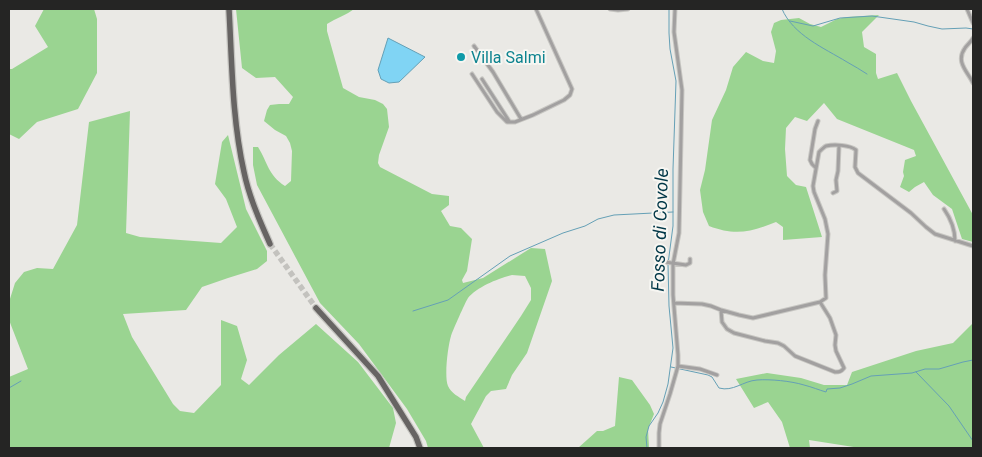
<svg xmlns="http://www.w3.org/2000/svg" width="982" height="457" viewBox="0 0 982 457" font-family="Roboto,sans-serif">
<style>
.green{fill:#9ad491;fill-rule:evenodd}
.water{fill:#80d4f4;stroke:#65a0b6}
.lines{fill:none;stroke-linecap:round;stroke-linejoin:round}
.stream{stroke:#65a0b6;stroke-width:1}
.primary-tunnel{stroke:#c3c2be;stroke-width:5.5;stroke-dasharray:5.5 3;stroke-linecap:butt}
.street-casing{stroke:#c7c6c2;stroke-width:5}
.primary-casing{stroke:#c7c6c2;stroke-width:8}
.street{stroke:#a2a0a0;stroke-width:3}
.primary{stroke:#676463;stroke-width:5.5}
.culture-dot{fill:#0f9aa8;stroke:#f7f6f2;stroke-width:2}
.labels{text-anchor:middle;stroke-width:4;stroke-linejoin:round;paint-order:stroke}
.culture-label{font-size:16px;fill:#0d838f;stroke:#f7f6f2;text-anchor:start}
.water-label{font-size:18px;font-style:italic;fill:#013747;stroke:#f7f6f2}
</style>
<rect width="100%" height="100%" fill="#eae9e5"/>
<!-- green -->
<path class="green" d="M44 9H94L97 19V73L78 109 37 122 19 139 9 134V69H12L48 47 35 26Z
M236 9H354C347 15 336 18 327 24V31L343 88 359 97 375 100 383 104 387 109 389 127 379 155 378 163 380 167 432 194 449 196V205L441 211 450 226 461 228 472 239 467 271 462 280 463 283 483 278 531 248 545 249 552 281 527 353 512 375 506 389 491 391 486 396 471 424 484 448H428L426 441 407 409 359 344 320 303 257 185 253 165V147H258C268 163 268 175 285 186L291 181 292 151 290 143 286 136 275 130 264 121 267 110 270 105 279 104H289L293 97 275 77 256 78 242 68ZM512 275 525 276 531 288V300L521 316 466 397 465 401C459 397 451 393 448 386 444 376 448 346 451 336 453 330 465 303 468 298 477 287 499 278 512 275Z
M879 15 862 32 864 47 876 54V73L878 79 897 73 911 101 973 215V242L962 239 952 209 933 195 924 182 915 187 909 192 900 187 904 176 903 172 905 160 916 156 914 150 837 119 824 103 807 121 795 117 786 128 785 149 787 176 796 185 806 187 822 237 783 240V227L776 222C751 232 735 236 709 226L703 212 700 190 705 170 712 120 726 90 733 67 746 52 763 61 774 63 776 51 771 32 774 23 781 20 799 18 810 24 821 27 837 19 847 17Z
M130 111 126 233 140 237 221 243 237 227 226 199 215 184 222 142 228 135 246 209 267 251V261L257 269 228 278 202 287 186 310 123 314 132 337 173 404 180 411 194 413 221 385V320L237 326 247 360 241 379 249 385 279 355 316 324 358 362 393 408 396 423 389 448H9V377L28 369 9 320V302L15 283 24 272 37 268 53 269 77 225 89 122Z
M973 323V448H860L809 440 810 448H790L782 422 768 402 754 408 736 379 767 373 801 378 824 385H847L852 372 916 351 953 343Z
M619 377 632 380 650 405 654 414 648 429 649 448H578L597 431H603L615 426Z"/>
<!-- water -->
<path class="water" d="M388 38 425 57 399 82 389 83 381 79 378 70Z"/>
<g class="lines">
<!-- stream -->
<path class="stream" d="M782 9C793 35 824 48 847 62 854 66 861 70 867 74
M790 21 813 26 840 18 872 16 914 22 928 26 942 29 966 28 973 29
M413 311 448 300 510 256 563 233 585 226 598 219 614 215 673 212
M671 367 708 375 712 377 719 388C733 392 743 381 757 380 770 379 791 381 804 385 812 387 819 390 826 392L827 389 840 388 852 384 871 376 912 373 925 369H939L963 362 973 360
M916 372 949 406 973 441
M9 388 21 381
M647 448 646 437 649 426 658 413 663 402 668 384 673 348 669 306 668 264 673 226V169L676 81 670 49 669 33V9"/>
<!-- primary-tunnel -->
<path class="primary-tunnel" d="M270 244 316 308"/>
<!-- street casing -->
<g class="street-casing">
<path id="street" d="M610 9 618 10 628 9
M967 9 973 23
M973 38C971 42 967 45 965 48 955 62 968 72 973 83
M474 46 493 72 521 119
M472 74 497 112 507 122H515L533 115 564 100 570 95 572 89 536 9
M482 79 509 121
M815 167 812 164 810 160 815 129 818 121
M833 193 837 191 836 180 838 171 839 146
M944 209C951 219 955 228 955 241
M665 262 686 265 690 263V259
M674 303 702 304 711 306 721 310 739 315 753 318 820 302 826 298 825 275 828 234 825 219 814 192 813 186 819 152C821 150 824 147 826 146 834 144 850 145 856 150L855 167 858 173 911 213 926 227 935 234 973 246
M721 310 722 322 727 329 734 333 765 341 778 343 784 346 795 356 835 372C839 372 841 372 844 368L836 351 835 345 836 335 830 318 820 302
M678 366 700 369 717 375
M659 448V433L660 424 670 394 678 366V355L673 295V264L679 233 682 90 674 32 675 9"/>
</g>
<!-- primary casing -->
<g class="primary-casing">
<path id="primary" d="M229 9C232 63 232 119 244 172 249 197 260 221 270 244
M316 308 378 376 416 437 420 448"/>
</g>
<!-- street -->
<use href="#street" class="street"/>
<!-- primary -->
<use href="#primary" class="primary"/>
</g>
<!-- markers -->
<circle class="culture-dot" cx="461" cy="57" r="5"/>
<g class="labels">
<!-- culture labels -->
<g class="culture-label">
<text x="471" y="63">Villa Salmi</text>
</g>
<!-- water labels -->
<g class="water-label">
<text transform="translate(660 230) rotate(-88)" y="6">Fosso di Covole</text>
</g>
</g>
<!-- border -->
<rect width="982" height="457" fill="none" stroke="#252524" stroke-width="20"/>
</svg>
